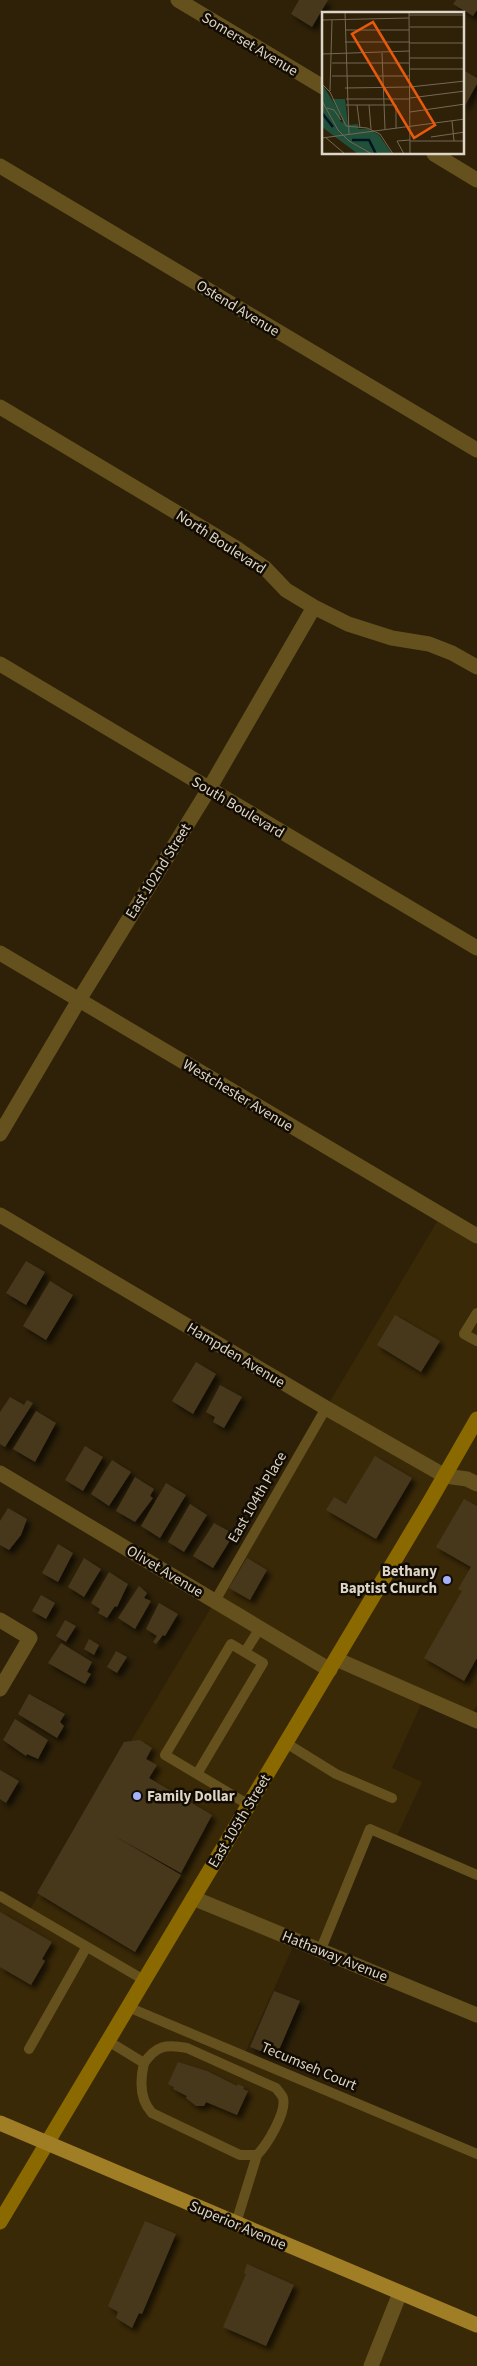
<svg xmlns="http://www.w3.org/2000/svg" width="477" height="2366" viewBox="0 0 477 2366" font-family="'Source Sans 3',sans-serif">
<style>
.built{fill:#3a2907}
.building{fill:#46381f;filter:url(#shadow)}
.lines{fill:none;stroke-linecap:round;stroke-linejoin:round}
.lane{stroke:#65511e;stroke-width:10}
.street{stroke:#65511e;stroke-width:15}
.secondary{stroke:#8a6900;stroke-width:15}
.primary{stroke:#9f7e25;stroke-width:15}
.poi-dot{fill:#a5b1fc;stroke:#120c03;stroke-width:2}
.labels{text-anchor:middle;stroke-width:5;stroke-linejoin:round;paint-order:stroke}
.street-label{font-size:15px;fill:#ddd5c6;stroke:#120c03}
.poi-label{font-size:15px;font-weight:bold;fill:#ddd5c6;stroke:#120c03;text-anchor:end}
.inset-river{fill:none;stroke:#001420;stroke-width:2.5}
.inset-road{fill:none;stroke:#746954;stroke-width:1}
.view{fill:#e8590c;fill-opacity:0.15;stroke:#e8590c;stroke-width:2.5}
.inset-edge{fill:none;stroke:#ddd5c6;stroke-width:2.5}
</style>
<defs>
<filter id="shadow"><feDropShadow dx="4.5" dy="4.5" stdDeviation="2.5" flood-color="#0009"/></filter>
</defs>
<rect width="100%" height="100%" fill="#2e2108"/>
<!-- built -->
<path class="built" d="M441 1215 472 1232 477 1223V1705L470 1718 424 1698 392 1768 422 1782 395 1840 370 1829 321 1949 296 1940 244 2055 477 2154V2366H0V1897L28 1913 215 1601 326 1408Z"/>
<!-- building -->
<path class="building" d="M299 0H328L312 27 291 14Z
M456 0H477V10L473 16 453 4Z
M463 70 477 78V84L463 109Z
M26 1261 45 1272 26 1305 6 1293Z
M50 1281 73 1295 46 1340 23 1326Z
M395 1315 440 1341 421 1372 377 1345Z
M196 1362 216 1374 193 1414 172 1401Z
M220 1385 242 1397 224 1428 213 1422 215 1417 206 1412Z
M10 1397 24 1405 27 1400 33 1403 5 1447 0 1444V1412Z
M36 1411 56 1423 35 1462 13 1449Z
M85 1446 103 1457 83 1491 65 1480Z
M375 1456 412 1478 376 1539 326 1510 334 1497 346 1504Z
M112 1460 131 1472 109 1506 91 1494Z
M135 1477 154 1489 150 1496 153 1498 135 1522 116 1511Z
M166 1483 186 1495 160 1538 141 1526Z
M464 1499 477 1506V1658L464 1681 424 1658 462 1591 458 1589 471 1567 436 1547Z
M190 1504 207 1515 184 1552 168 1542Z
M8 1508 27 1519 21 1535 9 1550 0 1545V1521Z
M214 1523 234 1534 213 1568 193 1556Z
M58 1544 73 1553 58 1582 42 1573Z
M84 1558 101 1569 84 1597 68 1587Z
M247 1558 267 1570 250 1600 229 1588Z
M109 1572 128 1584 117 1607 115 1606 107 1618 98 1613 100 1609 91 1603Z
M139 1586 147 1593 144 1598 151 1601 135 1629 118 1618Z
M41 1595 55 1603 46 1619 32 1611Z
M159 1603 178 1614 165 1636 163 1635 156 1644 153 1642 157 1636 146 1629Z
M65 1620 76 1626 66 1642 56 1636Z
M89 1639 99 1645 94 1655 84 1649Z
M61 1643 92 1662 87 1672 91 1674 85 1684 48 1663Z
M116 1651 127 1657 117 1673 107 1667Z
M29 1694 65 1714 60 1722 64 1726 57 1738 18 1714Z
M15 1719 48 1740 38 1759 27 1754 26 1756 3 1740Z
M140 1740 152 1748 146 1759 157 1765 149 1778 212 1815 181 1873 111 1834 181 1875 135 1952 37 1893 124 1742Z
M0 1770 19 1781 6 1803 0 1799Z
M0 1912 52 1942 42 1959 45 1961 31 1985 0 1967Z
M274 1991 300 2001 276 2057 250 2047Z
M178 2062 207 2071 237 2086 238 2084 244 2087 243 2089 248 2091 237 2115 206 2102 204 2106H196L186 2098 187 2096 173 2089 174 2087 168 2084Z
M145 2221 176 2234 142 2314 139 2313 132 2328 116 2318 118 2312 108 2306Z
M247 2264 294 2285 266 2346 223 2327 246 2274 244 2273Z"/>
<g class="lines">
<!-- lane -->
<path class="lane" d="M477 1313 464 1334 477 1341
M215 1601 326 1408
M245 1652 260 1628
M286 1743 336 1774 392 1798
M197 1774 263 1663 231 1644 165 1755 249 1805
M0 1896 144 1980
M321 1949 370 1829 477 1875
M128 2007 477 2154
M108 2041 144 2063C140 2080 139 2099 152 2113L240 2155H257C267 2145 287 2112 283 2098 282 2095 278 2091 276 2088L187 2048C166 2044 157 2045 144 2063
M29 2049 86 1948
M236 2223 257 2155"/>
<!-- street -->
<path class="street" d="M178 0 323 87
M434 154 477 180
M0 166 477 450
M0 407 236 548 265 568 286 590 314 607 348 624 392 638 429 644 452 653 477 667
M0 664 477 948
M0 953 477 1236
M0 1134 79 1000 209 789 314 607
M0 1215 326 1408 445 1476 467 1479 477 1484
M0 1473 330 1670
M0 1620 30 1638 0 1689
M336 1659 477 1721
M193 1898 477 2015
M371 2366 400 2293"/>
<!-- secondary -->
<path class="secondary" d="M0 2222 430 1501 477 1419"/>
<!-- primary -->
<path class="primary" d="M0 2123 477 2325"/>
</g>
<!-- markers -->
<g class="poi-dot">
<circle cx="447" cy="1580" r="5"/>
<circle cx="137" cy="1796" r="5"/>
</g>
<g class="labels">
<!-- street labels -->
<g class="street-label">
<text transform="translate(250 44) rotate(31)" y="5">Somerset Avenue</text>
<text transform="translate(238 308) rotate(31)" y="5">Ostend Avenue</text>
<text transform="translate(221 542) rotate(33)" y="5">North Boulevard</text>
<text transform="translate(238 807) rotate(31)" y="5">South Boulevard</text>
<text transform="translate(158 871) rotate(-58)" y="5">East 102nd Street</text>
<text transform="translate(238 1095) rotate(31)" y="5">Westchester Avenue</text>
<text transform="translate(236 1355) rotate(31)" y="5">Hampden Avenue</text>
<text transform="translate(257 1497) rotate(-60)" y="5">East 104th Place</text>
<text transform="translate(165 1571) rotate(31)" y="5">Olivet Avenue</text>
<text transform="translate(239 1821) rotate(-59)" y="5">East 105th Street</text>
<text transform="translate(335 1956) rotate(22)" y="5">Hathaway Avenue</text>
<text transform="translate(309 2066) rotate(23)" y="5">Tecumseh Court</text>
<text transform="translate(238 2225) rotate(23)" y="5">Superior Avenue</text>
</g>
<!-- poi labels -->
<g class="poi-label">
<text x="437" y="1576">Bethany<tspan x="437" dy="17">Baptist Church</tspan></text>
<text x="147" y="1801" text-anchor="start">Family Dollar</text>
</g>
</g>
<!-- overview -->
<g transform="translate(322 12)">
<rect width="142" height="142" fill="#2e2108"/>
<path d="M0 72 18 101V109L21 111 20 104 10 87H23L26 113 36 112V117H46L57 123 70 142H36L0 115Z" fill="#21503a"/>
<path class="inset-river" d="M0 101 11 115M30 128H47L54 142"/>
<path class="inset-road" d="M23 0 27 122M87 0 88 142M87 3H143M0 8 87 6M88 15H143M23 18H87M23 30H88M88 31H143M60 41 63 117M0 42 88 39M88 46H143M10 51H87M88 57H143M10 64H88M0 72 8 80 24 114 45 116 58 122 71 142M23 76 88 75 143 69M8 79 10 8M88 86 143 79M24 87H87M0 89 16 118 27 129 50 142M24 93H74V116M35 93 38 116M47 93 49 117M5 96 12 98 19 108M88 100 143 92M130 109 132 129M3 125 23 142M109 125 143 120M0 126 143 107M88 129H143M82 142 75 129 88 128"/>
<path class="view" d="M51 10 113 113 92 126 30 22Z"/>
<rect width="142" height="142" class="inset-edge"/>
</g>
</svg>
